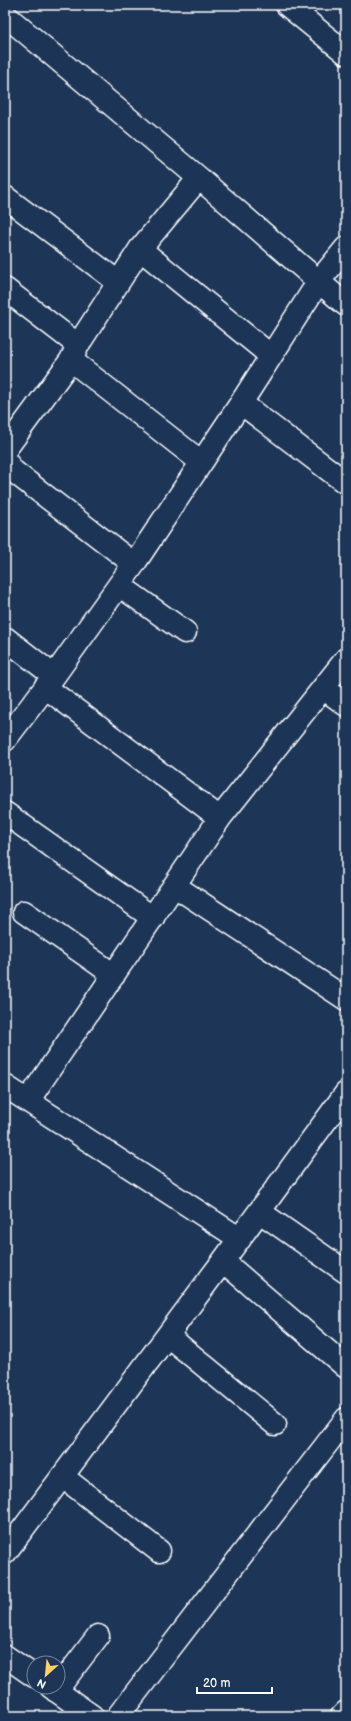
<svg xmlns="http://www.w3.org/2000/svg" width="351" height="1721" viewBox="0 0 351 1721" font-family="'Balsamiq Sans',sans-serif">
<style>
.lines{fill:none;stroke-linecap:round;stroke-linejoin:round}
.street-casing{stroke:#fff;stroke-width:25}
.secondary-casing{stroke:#fff;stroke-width:25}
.street{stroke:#1d3557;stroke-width:22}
.secondary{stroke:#1d3557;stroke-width:22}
</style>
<rect width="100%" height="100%" fill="#1d3557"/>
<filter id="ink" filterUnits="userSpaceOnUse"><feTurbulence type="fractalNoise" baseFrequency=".025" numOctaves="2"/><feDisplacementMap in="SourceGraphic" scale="8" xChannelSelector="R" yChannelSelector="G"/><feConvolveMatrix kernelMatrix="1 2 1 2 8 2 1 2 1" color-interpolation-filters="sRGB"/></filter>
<g filter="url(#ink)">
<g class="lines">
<!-- street casing -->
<g class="street-casing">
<path id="street" d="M5 15 199 178 346 305
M5 197 118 282
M140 249 270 355
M5 289 78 345
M71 360 201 462
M241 403 346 483
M5 450 71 360 78 345 140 249 199 178
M5 460 13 471 134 564
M119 585 185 632
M5 638 54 676
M45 687 220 818
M323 688 346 705
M5 740 54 676 134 564 241 403 319 281 346 248
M5 813 153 918
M175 886 346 999
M24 912 114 975
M5 1086 240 1239
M28 1101 220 818 346 659
M260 1212 346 1272
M223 1261 346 1367
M168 1336 275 1424
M63 1477 159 1551
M5 1553 223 1261 346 1093
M5 1656 34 1676
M51 1687 92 1716
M56 1691 98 1636
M118 1716 346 1419
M342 1716 346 1712"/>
</g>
<!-- secondary casing -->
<g class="secondary-casing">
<path id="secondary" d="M287 5 346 53"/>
</g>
<!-- street -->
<use href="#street" class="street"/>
<!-- secondary -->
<use href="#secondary" class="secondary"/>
</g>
</g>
<!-- margin -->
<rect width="351" height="1721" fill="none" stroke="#1d3557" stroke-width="20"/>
<rect x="10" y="10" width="331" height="1701" fill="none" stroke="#fff" stroke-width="1.5" filter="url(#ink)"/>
<!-- north arrow -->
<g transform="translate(46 1675) rotate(207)"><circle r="19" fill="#1d3557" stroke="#77869a"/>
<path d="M0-3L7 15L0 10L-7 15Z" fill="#ffd166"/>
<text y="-6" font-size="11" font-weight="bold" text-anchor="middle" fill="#ffffff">N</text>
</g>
<!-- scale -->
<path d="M197 1687v6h75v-6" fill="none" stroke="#ffffff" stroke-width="2"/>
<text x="203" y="1687" font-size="12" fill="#ffffff" stroke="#1d3557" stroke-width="3" paint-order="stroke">20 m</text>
</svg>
